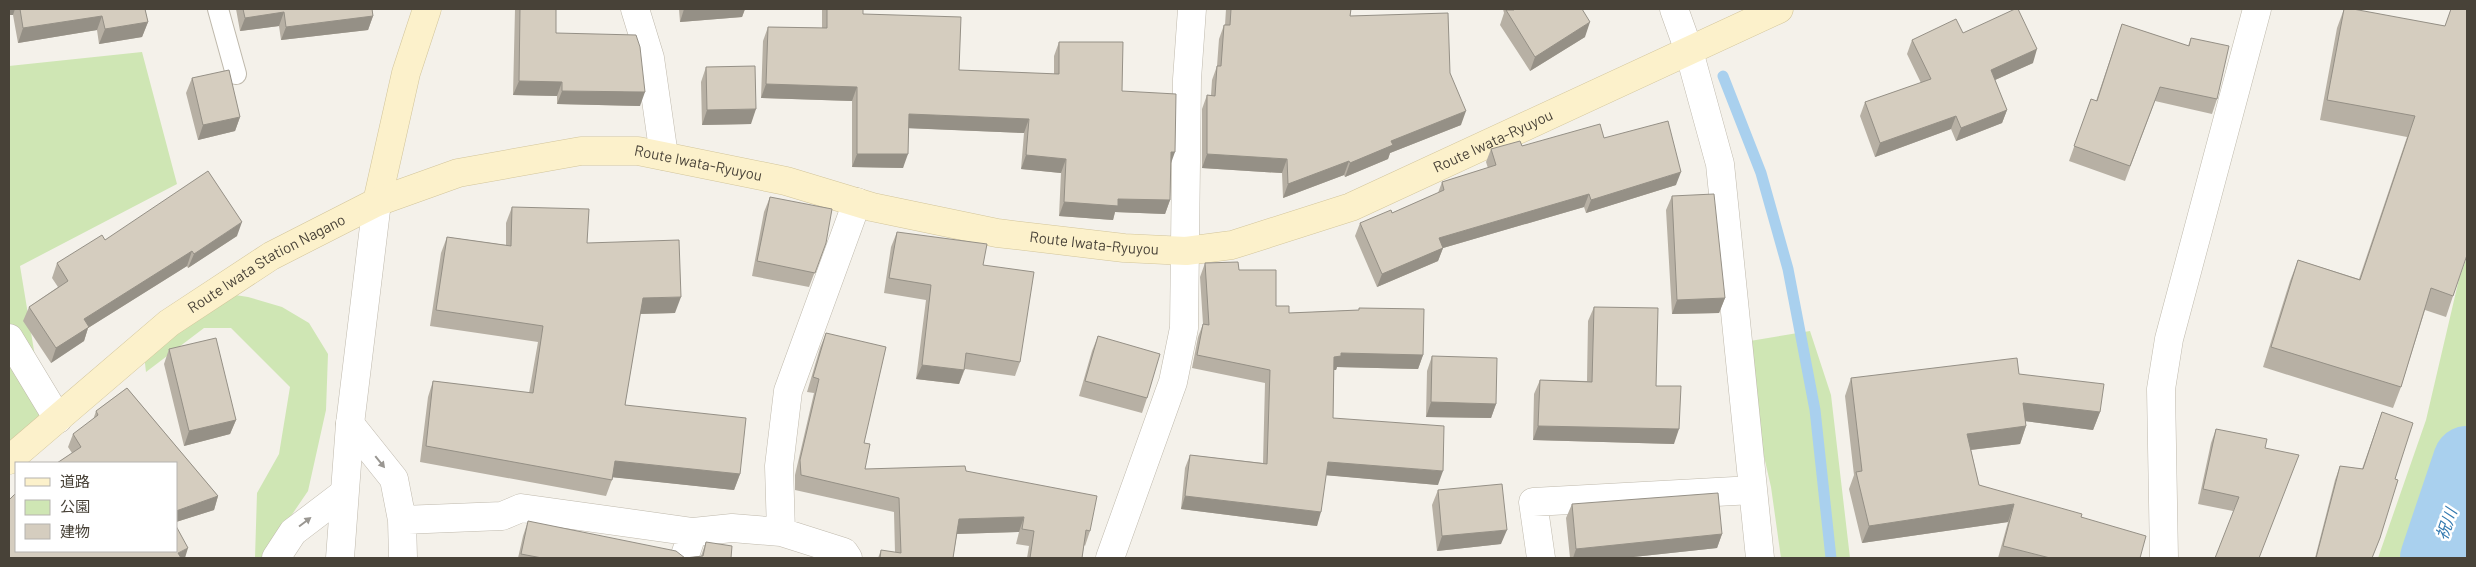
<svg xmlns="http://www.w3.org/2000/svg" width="2476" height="567" viewBox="0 0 2476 567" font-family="Barlow,'Noto Sans JP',sans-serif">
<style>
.green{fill:#cfe6b4}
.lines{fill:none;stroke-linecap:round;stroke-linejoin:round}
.stream{stroke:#a9d0ee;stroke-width:11}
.river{stroke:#a9d0ee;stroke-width:68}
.service-casing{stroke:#bfb9ac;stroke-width:22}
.minor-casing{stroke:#bfb9ac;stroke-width:29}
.tertiary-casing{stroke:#bfb9ac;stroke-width:29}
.secondary-casing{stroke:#d2c59b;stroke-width:29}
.service{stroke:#fff;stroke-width:20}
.minor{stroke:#fff;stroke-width:28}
.tertiary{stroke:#fff;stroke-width:28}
.secondary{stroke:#fcf1cb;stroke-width:28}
.wall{fill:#b7b0a4}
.shaded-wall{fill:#959086}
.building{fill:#d5cdbf;stroke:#959086}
.oneway{fill:#9a9792}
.labels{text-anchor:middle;stroke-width:5;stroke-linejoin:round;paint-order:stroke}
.street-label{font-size:15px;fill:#484238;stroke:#fff}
.water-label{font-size:16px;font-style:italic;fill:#347ab0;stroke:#fff}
</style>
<rect width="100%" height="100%" fill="#f4f1ea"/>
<!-- green -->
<path class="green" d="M142 52 177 184 20 266 47 429 9 447V66Z
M2467 257V558H2378L2426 420 2459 279Z
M216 292 248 297 282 307 309 323 328 354 326 410 308 491 276 538 275 558H255L257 493 279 454 290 387 231 328H204L146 372 143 346Z
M1810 331 1831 395 1850 558H1781L1771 487 1738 343Z"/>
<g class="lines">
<!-- stream -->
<path class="stream" d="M1723 76 1761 173 1788 269 1815 410 1831 558"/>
<!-- river -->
<path class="river" d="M2434 558 2467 460"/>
<!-- service casing -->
<g class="service-casing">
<path id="service" d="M218 9 236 74"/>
</g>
<!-- minor casing -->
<g class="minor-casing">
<path id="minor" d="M635 9 650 58 664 156
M1674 9 1689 51 1720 164 1760 558
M9 338 58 419
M350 424 394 479 402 520 403 558
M402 520 502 516 521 508 693 532 732 528 781 532 844 552 848 558
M781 532 779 466 788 391 857 202
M276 558 293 532 343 494
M684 558 693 532
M1110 558 1173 382 1184 328 1187 79 1192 9
M1541 558 1533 502 1753 490
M2164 558 2161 389 2169 339 2257 9"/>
</g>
<!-- tertiary casing -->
<g class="tertiary-casing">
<path id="tertiary" d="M340 558 350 424 377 202"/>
</g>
<!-- secondary casing -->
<g class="secondary-casing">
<g id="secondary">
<path d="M377 202 406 73 427 9"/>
<path id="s1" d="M9 460 169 323 271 256 377 202 458 173 581 151H638L786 181 872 207 997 233 1124 248 1186 251 1232 245 1351 207 1779 9"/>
</g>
</g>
<!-- service -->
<use href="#service" class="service"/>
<!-- minor -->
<use href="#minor" class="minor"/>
<!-- tertiary -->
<use href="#tertiary" class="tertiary"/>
<!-- secondary -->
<use href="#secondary" class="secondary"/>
</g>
<!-- wall -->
<path class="wall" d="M9 9H145L148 22 142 37 99 44 97 30 18 43 13 15H9Z
M236 9H372L373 16 368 30 281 40 279 26 240 31Z
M515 9H556V33L640 106 557 104V96L513 95Z
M679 9H745L742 17 680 22Z
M822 9H863V14L959 70 1054 74V56L1059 42 1122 91 1171 165 1170 200 1165 214 1115 212 1113 220 1059 216 1061 173 1021 169 1024 133 909 128 903 168 852 167V101L761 98 763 41 768 27 822 28Z
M1226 9H1351L1350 16 1450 73 1461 125 1390 153 1388 159 1345 177 1344 175 1283 198 1282 173 1202 168V109L1207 95H1211L1212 80 1217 66 1219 39 1224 25H1225Z
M1503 9H1582L1585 37 1530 71 1500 25 1504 13Z
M2344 9 2445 26 2451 9H2467L2453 296 2446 317 2425 310 2401 387 2393 408 2263 367 2290 281 2298 260 2359 279 2407 137 2320 120 2337 28Z
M2122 24 2188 46 2191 38 2217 99 2212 114 2155 101 2125 181 2069 161 2091 99 2096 101Z
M1963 33 2033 63 1995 80 2007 110 2002 123 1956 141 1951 129 1875 157 1860 116 1865 102 1921 83 1907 54 1912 40Z
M706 67 751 124 702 125 701 82Z
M192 78 240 117 235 131 198 140 186 93Z
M1604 138 1676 185 1586 213 1584 207 1443 248 1438 261 1377 287 1355 236 1360 223 1392 213 1438 193 1442 182 1488 168 1486 162 1491 149Z
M1672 196 1725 298 1719 313 1672 314 1666 210Z
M770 197 826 243 809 287 752 276 764 212Z
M512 207 587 243 675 313 640 314 625 405 740 474 734 490 613 477 606 496 420 462 428 397 433 381 529 393 538 342 430 326 441 253 447 237 506 245V223Z
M897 232 983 265 1020 362 1015 376 965 369 959 384 916 379 926 300 884 293 891 247Z
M237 236 188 268 187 266 88 328 84 341 51 363 23 321 29 307 58 287 52 278 57 263 105 240Z
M1205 263 1239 270 1276 306 1289 313 1359 310V308L1423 355 1418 369 1337 367 1336 370H1334L1333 418 1438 485 1326 475 1317 526 1181 509 1185 468 1190 455 1263 463 1265 383 1192 368 1198 337 1203 324 1200 277Z
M1594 307 1656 386 1674 444 1533 440 1534 394 1540 380 1587 381 1588 321Z
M826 333 864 443 865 469 966 471 1090 531 1085 546 1084 545 1082 558H1027L1029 546 1016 544 1019 532 957 534 953 558H878L881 550 895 553 894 512 795 490V475L814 393 807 392 820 348Z
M1098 336 1147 398 1142 413 1079 396 1092 351Z
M169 349 236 420 230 434 184 446 164 364Z
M1432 356 1496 404 1491 418 1426 417 1427 371Z
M2019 374 2100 412 2093 430 2025 421 2026 426 2020 444 1971 450 1979 485 2081 517 2140 558H1998L2008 522 1862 543 1849 489 1854 475 1845 396 1851 378Z
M127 388 218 496 214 510 176 522V463H57L72 453 68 447 73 434 93 420 96 411Z
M2382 412 2395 479 2380 538 2372 558H2315L2335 480 2340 466 2362 469Z
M2216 429 2265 448 2233 511 2198 504 2211 443Z
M1438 490 1501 544 1437 551 1432 505Z
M1572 504 1722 534 1717 548 1624 558H1570L1566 518Z
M528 521 685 558 701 556 706 542 731 558H518L523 536Z"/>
<!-- shaded-wall -->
<path class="shaded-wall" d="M9 9H15L13 15H9Z
M684 9H745L742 17 680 22Z
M284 12 279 26 240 31 245 18Z
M102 16 97 30 18 43 23 28Z
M373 16 368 30 281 40 286 27Z
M148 22 142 37 99 44 105 29Z
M1590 22 1585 37 1530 71 1535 57Z
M2037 49 2033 63 1986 84 1991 70Z
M519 81 562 82 557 96 513 95Z
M766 84 857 87 852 101 761 98Z
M562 91 645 92 640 106 557 104Z
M756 109 751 124 702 125 707 110Z
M2007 110 2002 123 1956 141 1961 128Z
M1466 111 1461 125 1390 153 1388 159 1345 177 1350 163 1391 141Z
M909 114 1029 119 1024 133 904 128Z
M1956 116 1951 129 1875 157 1880 143Z
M240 117 235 131 198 140 203 125Z
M1171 152H1175L1170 166Z
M857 154H908L903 168 852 167Z
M1207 154 1287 159 1282 173 1202 168Z
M1026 155 1066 159 1061 173 1021 169Z
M1349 161 1344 175 1283 198 1288 184Z
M1681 172 1676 185 1586 213 1591 200Z
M1589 194 1584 207 1443 248 1438 261 1377 287 1382 274 1439 238Z
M1118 199 1170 200 1165 214 1115 212 1113 220 1059 216 1064 202Z
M242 222 237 236 188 268 194 254Z
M192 251 187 266 88 328 84 341 51 363 56 348 84 319Z
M681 297 675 313 637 314 643 298Z
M1725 298 1719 313 1672 314 1677 300Z
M1341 353 1423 355 1418 369 1337 367 1336 370H1330L1334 357Z
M922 365 964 370 959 384 916 379Z
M1431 402 1496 404 1491 418 1426 417Z
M2023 403 2100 412 2093 430 2017 420Z
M236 420 230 434 184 446 189 431Z
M1538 426 1679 429 1674 444 1533 440Z
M2026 426 2020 444 1961 451 1967 434Z
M615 461 740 474 734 490 610 477Z
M1328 462 1443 471 1438 485 1323 475Z
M218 496 214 510 176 522V511Z
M1185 496 1321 512 1317 526 1181 509Z
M2014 504 2008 522 1862 543 1869 526Z
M1024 517 1019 532 954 534 959 519Z
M1507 530 1501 544 1437 551 1442 536Z
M1722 534 1717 548 1624 558H1573L1576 549Z
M188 548 185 558H177L178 553Z"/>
<!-- building -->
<path class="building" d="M20 9H145L148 22 105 29 102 16 23 28Z
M243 9H372L373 16 286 27 284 12 245 18Z
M520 9H556V33L636 35 640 47 645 92 562 91V82L519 81Z
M827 9H863V14L961 17 959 70 1059 74V42H1123L1122 91 1176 94 1175 152H1171L1170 200 1118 199V206L1064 202 1066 159 1026 155 1029 119 909 114 908 154H857V87L766 84 768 27 827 28Z
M1231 9H1351L1350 16 1448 13 1450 73 1466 111 1391 141 1393 145 1350 163 1349 161 1288 184 1287 159 1207 154V95L1215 96 1217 66H1221L1224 25H1230Z
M1514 9H1582L1590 22 1535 57 1506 10H1514Z
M2015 9H2018L2037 49 1991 70 2007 110 1961 128 1956 116 1880 143 1865 102 1931 79 1912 40 1956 19 1963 33Z
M2344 9H2353L2445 26 2451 9H2467V255L2453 296 2431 288 2401 387 2271 347 2298 260 2360 280 2415 116 2327 100Z
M2122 24 2189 46 2191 38 2229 46 2217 99 2160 87 2130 166 2074 146 2091 99 2097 101Z
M755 66 756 109 707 110 706 67Z
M229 70 240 117 203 125 192 78Z
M1668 121 1681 172 1591 200 1589 194 1439 238 1443 248 1382 274 1360 223 1391 210 1392 213 1444 190 1442 182 1496 165 1491 149 1520 141 1522 146 1600 124 1604 138Z
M208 171 242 222 194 254 192 251 84 319 89 327 56 348 29 307 68 281 57 263 102 235 105 240Z
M1714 194 1725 298 1677 300 1672 196Z
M770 197 832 209 826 243 815 273 757 261Z
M512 207 589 209 587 243 679 240 681 297 643 298 625 405 746 418 740 474 615 461 612 480 426 446 433 381 533 393 543 326 436 310 447 237 511 246Z
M897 232 987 244 983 265 1034 272 1020 362 966 353 964 370 922 365 931 285 889 278Z
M1238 262 1239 270H1276V306H1289V313L1359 310V308L1424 309 1423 355 1341 353V356L1334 357 1333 418 1444 426 1443 471 1328 462 1321 512 1185 496 1190 455 1267 464 1270 370 1197 355 1203 324 1209 325 1205 263Z
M1594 307 1658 308 1656 386H1681L1679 429 1538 426 1540 380 1592 382Z
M826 333 886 347 864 443 870 444 865 469 965 466 966 471 1097 496 1090 531 1086 530 1082 558H1030L1034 531 1022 529 1024 517 959 519 953 558H880L881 550 901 553 899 498 801 475 800 460 819 379 813 377Z
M1098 336 1160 354 1147 398 1085 381Z
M216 338 236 420 189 431 169 349Z
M1432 356 1497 358 1496 404 1431 402Z
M2017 358 2019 374 2104 384 2100 412 2023 403 2026 426 1967 434 1979 485 2082 514 2081 517 2146 536 2140 558H2050L2003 546 2014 504 1869 526 1856 472 1862 471 1851 378Z
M127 388 218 496 176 511V463H57L81 447 73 434 98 415 96 411Z
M2382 412 2413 423 2395 479 2398 480 2380 538 2372 558H2316L2340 466 2363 469Z
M2216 429 2267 439 2265 448 2299 455 2259 558H2215L2239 497 2203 489Z
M1502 484 1507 530 1442 536 1438 490Z
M16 493V551H176V526L188 548 178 553 181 558H9V500Z
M1718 493 1722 534 1576 549 1572 504Z
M528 521 676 551 685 558 703 556 706 542 732 546 731 558H542L521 554Z"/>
<!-- one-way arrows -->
<defs><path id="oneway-solid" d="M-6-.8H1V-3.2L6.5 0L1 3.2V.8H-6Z" transform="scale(1.25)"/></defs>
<g class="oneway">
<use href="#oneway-solid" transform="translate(380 462) rotate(51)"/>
<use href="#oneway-solid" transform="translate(305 522) rotate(-37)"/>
</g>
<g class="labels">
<!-- street labels -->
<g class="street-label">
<text dy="5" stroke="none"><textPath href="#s1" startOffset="1606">Route Iwata-Ryuyou</textPath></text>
<text dy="5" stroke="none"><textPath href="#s1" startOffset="781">Route Iwata-Ryuyou</textPath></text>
<text dy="5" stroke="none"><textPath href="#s1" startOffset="1186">Route Iwata-Ryuyou</textPath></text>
<text dy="5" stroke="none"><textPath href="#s1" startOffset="325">Route Iwata Station Nagano</textPath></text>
</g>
<!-- water labels -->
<g class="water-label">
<text transform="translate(2446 524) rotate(-71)" y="6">祝川</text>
</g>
</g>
<!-- border -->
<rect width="2476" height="567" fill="none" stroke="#484238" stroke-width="20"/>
<!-- legend -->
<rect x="15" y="462" width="162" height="90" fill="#ffffff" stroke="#b6b3af"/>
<rect x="25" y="478" width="25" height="8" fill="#fcf1cb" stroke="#b6b3af"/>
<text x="60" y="487" font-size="15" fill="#484238">道路</text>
<rect x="25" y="500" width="25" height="15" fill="#cfe6b4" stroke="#b6b3af"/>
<text x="60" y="512" font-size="15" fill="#484238">公園</text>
<rect x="25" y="524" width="25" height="15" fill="#d5cdbf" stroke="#b6b3af"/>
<text x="60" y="537" font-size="15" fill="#484238">建物</text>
</svg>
